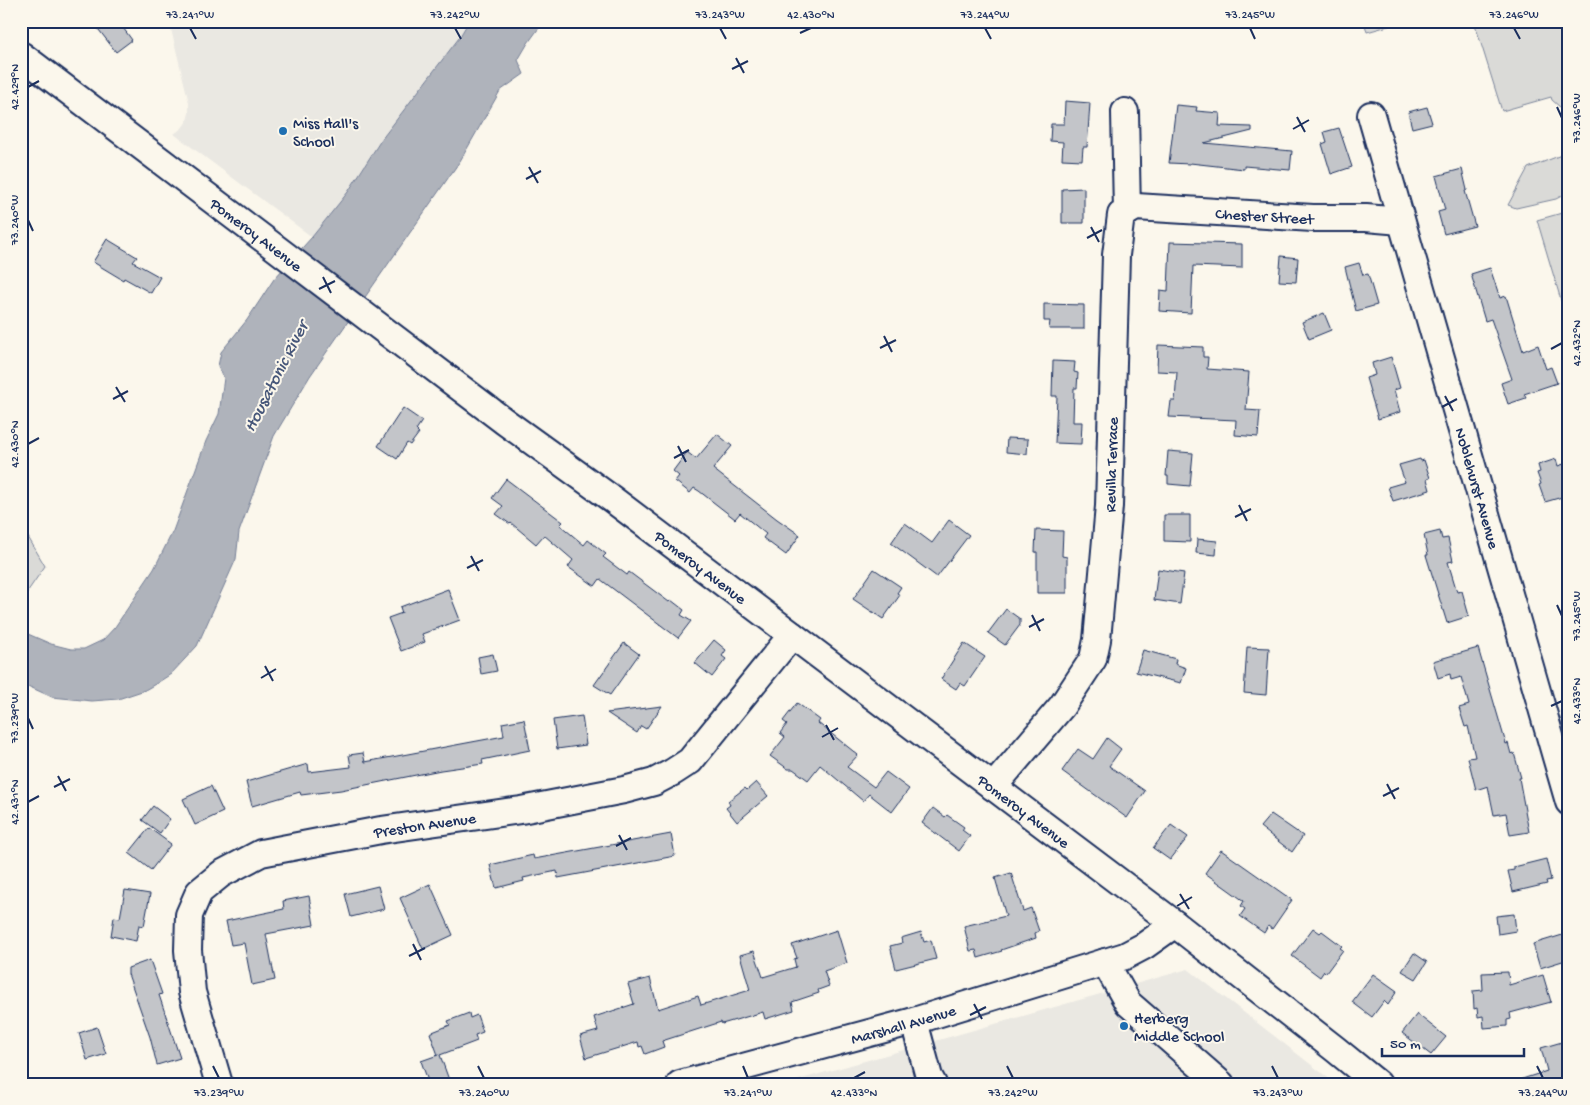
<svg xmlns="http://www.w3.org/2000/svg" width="1590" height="1105" viewBox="0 0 1590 1105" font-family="'Gochi Hand',sans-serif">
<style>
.built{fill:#eae8e2}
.green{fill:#dadad7;stroke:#7a849a}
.water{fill:#afb3bb;stroke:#747e96}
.building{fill:#c3c5c9;stroke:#1b2f5e}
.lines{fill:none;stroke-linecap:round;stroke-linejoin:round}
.minor-casing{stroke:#1b2f5e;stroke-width:30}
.minor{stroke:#fbf7ec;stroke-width:26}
.ticks{fill:none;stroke:#1b2f5e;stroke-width:2}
.poi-dot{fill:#1f6fb2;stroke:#fbf7ec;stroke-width:2}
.labels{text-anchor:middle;stroke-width:4;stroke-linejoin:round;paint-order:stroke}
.poi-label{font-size:16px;fill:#1b2f5e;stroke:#fbf7ec;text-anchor:start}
.street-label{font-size:16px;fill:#1b2f5e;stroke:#fbf7ec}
.water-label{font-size:18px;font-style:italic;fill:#47577a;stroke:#fbf7ec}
.neatline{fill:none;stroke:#1b2f5e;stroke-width:2}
.ticks-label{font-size:12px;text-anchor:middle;fill:#1b2f5e}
</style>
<rect width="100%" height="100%" fill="#fbf7ec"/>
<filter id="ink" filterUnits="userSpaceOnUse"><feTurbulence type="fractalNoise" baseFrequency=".02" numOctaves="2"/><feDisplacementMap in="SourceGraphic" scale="10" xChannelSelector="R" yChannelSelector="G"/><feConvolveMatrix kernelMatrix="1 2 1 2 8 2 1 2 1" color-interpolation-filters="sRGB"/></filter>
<g filter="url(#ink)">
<!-- built -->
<path class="built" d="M169 21H469L459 38 381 140 348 192 312 237 174 134 182 128 187 121 189 113V103Z
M1188 969 1336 1084H784Z"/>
<!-- green -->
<path class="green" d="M1364 21H1406L1367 32Z
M1474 21H1569V115L1552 100 1551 97 1502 111Z
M1569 152V192L1556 199 1516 208 1508 205 1528 168Z
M1569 211V327L1537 220Z
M21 525 45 566 21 601Z"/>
<!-- water -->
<path class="water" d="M469 21H544L528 43 518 60 524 74 500 91 460 161 310 376 274 436 239 532 236 559 197 646 171 674 157 683 145 690 118 699 92 701 52 697 21 683V631L51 644 71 649H84L103 640 115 627 154 569 173 531 206 441 219 414 224 378 218 366 221 352 247 320 274 279 312 237 348 192 381 140 459 38Z"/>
<!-- building -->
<path class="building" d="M92 21H118L132 40 116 52Z
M1065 101 1090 103 1087 147H1083L1082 160 1062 159 1063 142 1050 141 1051 124H1064Z
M1176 105 1197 107 1196 111 1220 113 1219 126 1252 127V131L1204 143 1292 151 1290 170 1244 166V169L1190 163V164L1169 163Z
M1427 107 1432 123 1412 128 1408 112Z
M1339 128 1352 167 1331 174 1322 144 1327 142 1324 132Z
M1462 169 1467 190 1465 191 1475 226 1444 234 1438 212 1445 210 1436 176Z
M1084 188V223H1062V189Z
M107 239 137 257 133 262 160 277 151 293 124 278 123 280 93 262Z
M1170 242 1242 244V268L1193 266 1191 313 1159 311 1160 290 1168 291Z
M1281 256 1298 258 1296 282 1279 281Z
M1359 263 1363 275 1368 274 1377 305 1356 311 1345 267Z
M1490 268 1500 298 1506 296 1523 351 1538 345 1546 369 1551 367 1557 383 1524 394 1526 398 1508 404 1501 383 1512 379 1491 319 1485 321 1471 274Z
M1044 304 1084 305V329H1049L1050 321H1044Z
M1324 313 1331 330 1309 339 1302 322Z
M1158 345 1203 347V357H1208L1207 369 1249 372 1246 410 1260 411 1258 437 1235 435 1236 420 1169 417 1171 401H1175L1177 372 1157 371Z
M1391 357 1400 388 1394 390 1400 412 1378 419 1366 378 1375 375 1372 363Z
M1053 361 1075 362 1074 372 1078 373 1077 388H1074L1073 422H1082L1081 444 1055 443 1057 396H1052Z
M403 408 422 421 416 430 419 433 410 445 407 443 397 459 378 446Z
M717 434 732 446 713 469 777 519 800 535 786 555 763 538 766 534 740 513 735 519 699 491 694 488 690 493 675 481 679 476 673 471 687 452 696 459Z
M1007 438 1028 439 1027 454 1006 452Z
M1168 451 1193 453 1190 486 1168 484V476H1166Z
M1420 459 1421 461 1424 460 1430 478 1427 479 1430 490 1393 501 1388 487 1405 482 1399 465Z
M1556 459 1558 466 1564 464 1569 480V495L1545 502 1539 485 1541 484 1537 473 1540 472 1538 465Z
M506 479 563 522 560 525 584 545 588 540 606 554 603 557 627 575 629 572 669 602 671 600 684 610 681 615 691 621 678 638 600 579 595 586 568 567 573 560 544 535 536 544 511 523 510 524 496 514 503 506 492 498Z
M1164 515H1190V542L1164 541Z
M949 520 969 535 937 577 891 543 905 523 932 543Z
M1036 530 1063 531 1062 556 1067 557V593H1037V552H1035Z
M1440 531 1442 539 1448 538 1453 561 1448 562 1457 592 1462 591 1469 616 1447 623 1426 555H1428L1424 535Z
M1197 539 1217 541 1216 555 1196 553Z
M874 569 901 587 897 593 900 595 883 619 853 599Z
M1158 569 1184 573 1180 604 1154 600Z
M448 589 460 620 422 634 425 642 401 651 388 618 402 613 400 607Z
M1006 609 1020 619V625L1005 645 988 633Z
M714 640 726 650 722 656 726 659 712 677 695 663Z
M624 643 639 654 610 695 594 685Z
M964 643 985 657 965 686 960 683 956 689 941 679Z
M1247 647 1269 648 1266 695 1244 693Z
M1478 648 1506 744 1508 743 1511 754 1514 753 1521 778H1519L1529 832 1510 835 1506 813 1494 815 1488 786 1476 790 1468 758 1475 757 1468 726 1465 727 1459 708 1469 705 1461 677 1451 680 1450 674 1438 678 1433 661Z
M1143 650 1176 659 1175 664 1186 668 1181 683 1136 672Z
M493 654 497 671 481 674 478 657Z
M797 703 820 720 818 723 858 755 847 767 874 787 886 772 909 789 892 812 869 794 863 801 820 765 808 780 793 769H788L770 756 785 737 780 733 787 724 783 721Z
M662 706 646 729 641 726 637 733 607 713Z
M582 716 586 745 557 749 553 720Z
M524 719 530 750 482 760 483 764 441 770 341 790 301 795 300 792 252 806 246 782 308 764 309 772 351 767 349 755 363 753 365 762 504 736 502 723Z
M1107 738 1121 749 1109 766 1145 791 1127 818 1062 771 1078 749 1093 759Z
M756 782 768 796 737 822 726 808 730 805 728 801 745 788 747 790Z
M211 786 223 812 195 825 183 799Z
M153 806 170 819 160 833 142 820Z
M933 808 945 817 947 815 964 827 962 830 970 836 959 851 922 823Z
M1271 814 1303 836 1292 852 1260 827Z
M1171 825 1188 837 1170 860 1153 848Z
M149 828 171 844 151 870 129 853Z
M671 834 675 856 558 878 557 871 523 878 524 881 496 888 490 865 533 855 534 859Z
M1221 850 1292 900 1272 929 1268 926 1264 933 1240 916 1245 909 1241 906 1244 901 1205 873Z
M1546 859 1551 880 1546 881 1547 884 1513 892 1508 871 1514 870V867Z
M1011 873 1023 911 1031 908 1039 931 1035 933 1036 938 1001 950 1002 951 978 958 976 950 970 951 964 926 1006 916 995 878Z
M430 884 453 935 423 949 400 898Z
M378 886 384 909 351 917 345 894Z
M125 890 150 894 144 926 139 925 136 941 111 936 114 917 120 918Z
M309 896 314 925 266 934 275 980 252 985 244 943 231 945 226 921 284 909 283 901Z
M1514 914 1516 931 1498 934 1496 916Z
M1313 928 1320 933 1322 931 1342 946 1340 948 1343 950 1326 973 1324 971 1320 977 1292 956Z
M837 930 847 963 824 971 829 986 818 990 819 993 792 1002 794 1010 765 1019 763 1012 722 1024 721 1022 662 1041 664 1047 645 1054 642 1046 639 1047 638 1042 586 1058 580 1036 598 1031 594 1017 634 1004 628 984 650 978 658 1009 698 996 701 1005 750 990 740 955 754 951 763 977 796 967 794 959 797 958 792 945Z
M921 932 924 942 931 940 936 959 896 969 890 946 902 943 901 938Z
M1569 933V959L1540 968 1533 944Z
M1414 953 1427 962 1416 979 1402 971Z
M150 960 162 994 159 995 180 1058 157 1065 150 1037 128 974V968Z
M1508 972 1509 985 1543 975 1551 1002 1510 1013 1511 1019 1507 1020V1026L1484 1028 1483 1016 1478 1017 1477 1008 1474 1009 1473 991 1483 990 1482 973Z
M1373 974 1397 991 1388 1005 1384 1001 1372 1017 1352 1002Z
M469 1013 470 1018 477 1015 483 1032 475 1035 477 1041 440 1055 449 1080 438 1084H429L421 1061 438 1055 430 1033 450 1025 448 1021Z
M1417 1014 1446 1037 1431 1055 1402 1033Z
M97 1027 106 1054 87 1060 79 1033Z
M1562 1042 1569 1063V1084H1517L1516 1081 1547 1071 1541 1048Z"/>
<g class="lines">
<!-- minor casing -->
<g class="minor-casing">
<g id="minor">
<path id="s1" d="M21 55 504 421 612 499 1175 924 1335 1049 1378 1084"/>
<path id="s2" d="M1371 115 1569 802"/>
<path id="s3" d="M1127 212 1136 207 1313 218H1366L1401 221"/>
<path id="s4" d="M993 787 1062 706 1093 659 1097 640 1109 506 1116 255 1121 215 1127 212 1125 112"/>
<path d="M1105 962 1128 1003 1221 1084"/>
<path d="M914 1021 929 1077 933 1084"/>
<path id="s5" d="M219 1084 192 992 188 950 189 915 199 892 221 874 261 853 381 830 521 810 624 790 654 782 673 772 690 761 792 635"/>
<path id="s6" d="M680 1084 914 1021 1125 956 1144 946 1175 924"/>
</g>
</g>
<!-- minor -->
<use href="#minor" class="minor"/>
</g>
</g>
<!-- ticks -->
<path class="ticks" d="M190 28 196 39M455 28 461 39M720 28 726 39M985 28 991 39M1250 28 1255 39M1514 28 1520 39M800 33 811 28M736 58 744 73M732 69 748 61M28 87 39 81M1557 107 1562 118M1297 117 1305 132M1293 129 1309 120M529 167 538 183M526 179 541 171M28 220 33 231M1091 227 1099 242M1087 238 1102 230M323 277 331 293M319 289 335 281M884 336 892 352M880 348 896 340M1551 349 1562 343M116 387 125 402M1445 396 1453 411M113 399 128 391M1442 407 1457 399M28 444 39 438M678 446 686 462M674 458 689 450M1239 505 1247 521M1235 517 1251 509M471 556 479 571M467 568 483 560M1557 605 1562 616M1032 615 1040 631M1029 627 1044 619M265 666 273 681M261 678 276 669M1551 706 1562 701M28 718 33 729M826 725 834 740M822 737 838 728M58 776 66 791M1387 784 1395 799M54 787 70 779M1383 796 1399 788M28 802 39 796M619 835 627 850M616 846 631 838M1180 894 1189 909M1177 906 1192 897M413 944 421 960M409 956 425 948M974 1004 982 1019M970 1015 986 1007M213 1066 219 1078M478 1066 484 1078M743 1066 748 1078M1007 1066 1013 1078M1272 1066 1278 1078M1537 1066 1543 1078M854 1078 865 1072"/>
<!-- markers -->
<g class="poi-dot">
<circle cx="283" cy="131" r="5"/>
<circle cx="1124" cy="1026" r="5"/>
</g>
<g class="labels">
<!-- poi labels -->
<g class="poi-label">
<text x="293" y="128">Miss Hall's<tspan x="293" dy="18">School</tspan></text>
<text x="1134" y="1023">Herberg<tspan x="1134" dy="18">Middle School</tspan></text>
</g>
<!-- street labels -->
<g class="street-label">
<text dy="6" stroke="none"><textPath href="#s3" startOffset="139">Chester Street</textPath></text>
<text dy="6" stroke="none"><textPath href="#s1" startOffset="296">Pomeroy Avenue</textPath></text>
<text dy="6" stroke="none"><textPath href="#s4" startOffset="358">Revilla Terrace</textPath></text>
<text dy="6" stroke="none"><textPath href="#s2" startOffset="388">Noblehurst Avenue</textPath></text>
<text dy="6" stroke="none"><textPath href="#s1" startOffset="851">Pomeroy Avenue</textPath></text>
<text dy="6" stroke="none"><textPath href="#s1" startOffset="1256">Pomeroy Avenue</textPath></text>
<text dy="6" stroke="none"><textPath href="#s5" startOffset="438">Preston Avenue</textPath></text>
<text dy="6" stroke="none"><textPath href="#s6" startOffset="231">Marshall Avenue</textPath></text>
</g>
<!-- water labels -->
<g class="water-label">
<text transform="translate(275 376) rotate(-63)" y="6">Housatonic River</text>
</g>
</g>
<!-- margin -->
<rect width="1590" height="1105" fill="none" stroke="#fbf7ec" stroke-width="55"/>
<!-- scale -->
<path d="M1382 1048v8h142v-8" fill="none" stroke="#1b2f5e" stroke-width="2.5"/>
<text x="1390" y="1048" font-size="15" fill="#1b2f5e" stroke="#fbf7ec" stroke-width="4" paint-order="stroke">50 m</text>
<rect x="28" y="28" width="1534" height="1050" class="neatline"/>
<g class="ticks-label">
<text x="190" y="18">73.241°W</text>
<text x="455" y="18">73.242°W</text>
<text x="720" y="18">73.243°W</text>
<text x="811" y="18">42.430°N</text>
<text x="985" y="18">73.244°W</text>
<text x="1250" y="18">73.245°W</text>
<text x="1514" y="18">73.246°W</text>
<text transform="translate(14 87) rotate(-90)" y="4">42.429°N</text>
<text transform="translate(1576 118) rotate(-90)" y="4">73.246°W</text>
<text transform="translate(14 220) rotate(-90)" y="4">73.240°W</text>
<text transform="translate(1576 343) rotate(-90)" y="4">42.432°N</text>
<text transform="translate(14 444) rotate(-90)" y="4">42.430°N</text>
<text transform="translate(1576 616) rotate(-90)" y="4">73.245°W</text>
<text transform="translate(1576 701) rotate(-90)" y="4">42.433°N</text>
<text transform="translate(14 718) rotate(-90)" y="4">73.239°W</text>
<text transform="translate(14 802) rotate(-90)" y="4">42.431°N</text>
<text x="219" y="1096">73.239°W</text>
<text x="484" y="1096">73.240°W</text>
<text x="748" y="1096">73.241°W</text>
<text x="854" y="1096">42.433°N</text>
<text x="1013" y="1096">73.242°W</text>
<text x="1278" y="1096">73.243°W</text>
<text x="1543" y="1096">73.244°W</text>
</g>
</svg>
